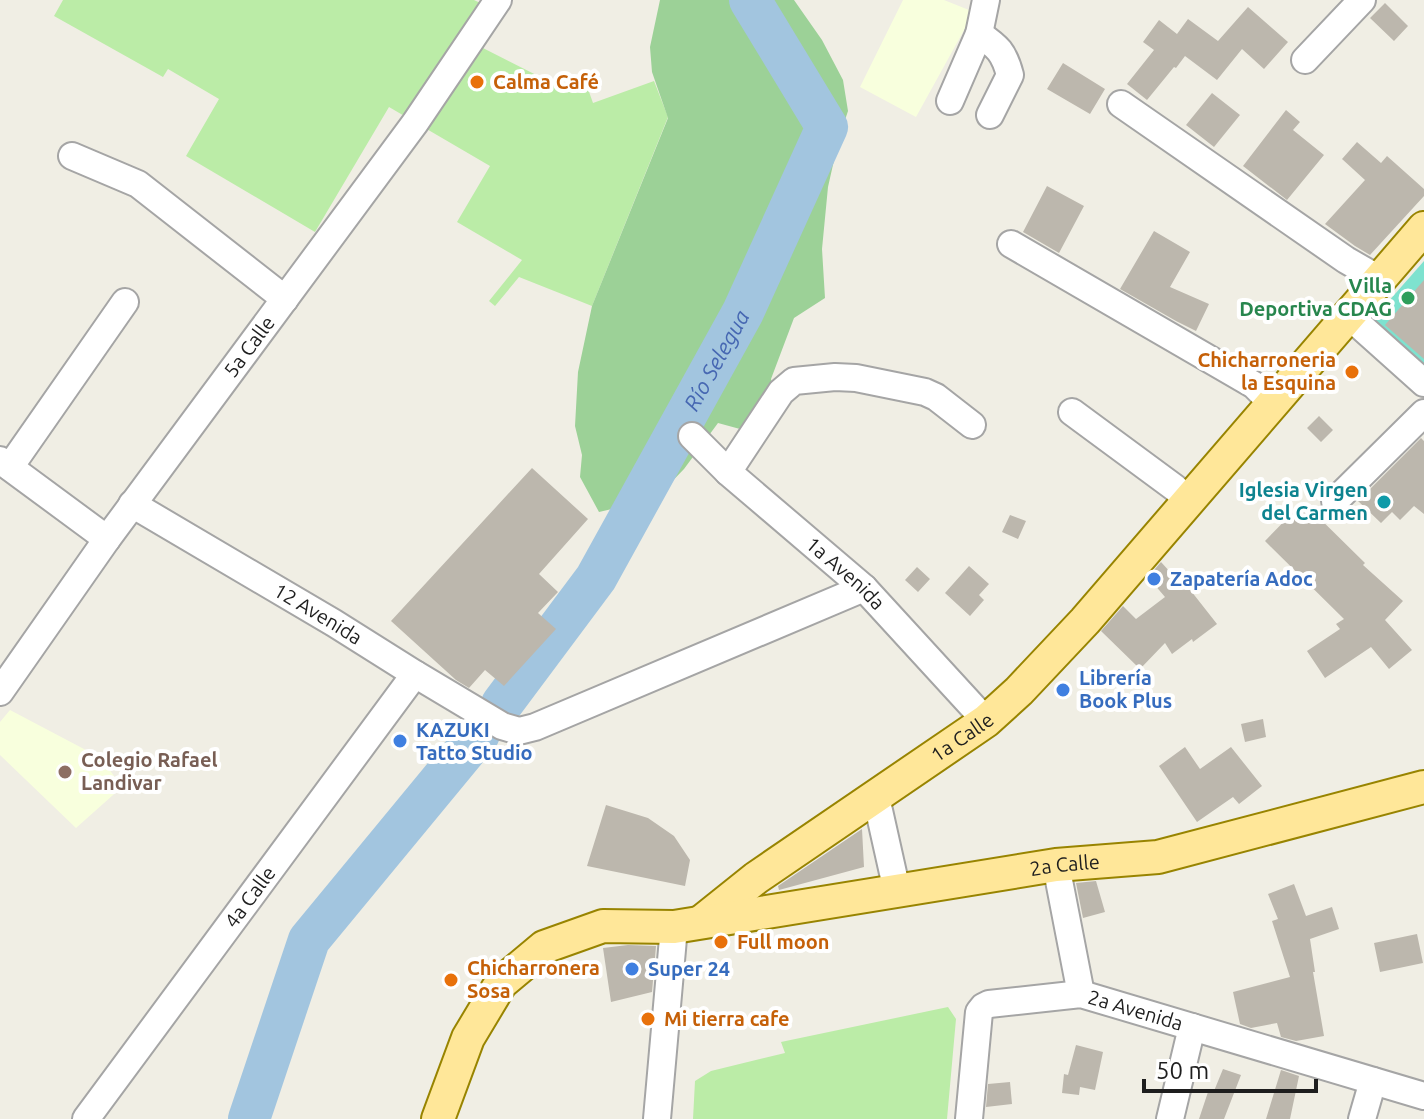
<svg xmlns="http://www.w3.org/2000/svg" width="1424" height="1119" viewBox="0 0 1424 1119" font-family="Ubuntu,sans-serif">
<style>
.education{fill:#f8ffdd}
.grass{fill:#bbeca7}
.forest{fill:#9cd197}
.pitch{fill:#7ee2cf}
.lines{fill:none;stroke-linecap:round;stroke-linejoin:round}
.river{stroke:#a2c5df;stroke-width:42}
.building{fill:#bcb7ad}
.minor-casing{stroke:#a5a5a5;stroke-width:30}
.major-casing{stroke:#988400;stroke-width:36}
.minor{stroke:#fff;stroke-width:26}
.major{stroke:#ffe799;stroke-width:32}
.food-dot{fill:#e8710a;stroke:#fff;stroke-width:3}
.leisure-dot{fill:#2e9e5b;stroke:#fff;stroke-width:3}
.culture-dot{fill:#0f9aa8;stroke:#fff;stroke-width:3}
.shop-dot{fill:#3f7fe0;stroke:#fff;stroke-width:3}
.education-dot{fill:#8d6e63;stroke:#fff;stroke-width:3}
.labels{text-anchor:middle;stroke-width:8;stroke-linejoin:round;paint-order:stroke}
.food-label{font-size:20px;font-weight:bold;fill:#c56008;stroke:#fff;text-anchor:start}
.leisure-label{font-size:20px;font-weight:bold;fill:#27864d;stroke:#fff;text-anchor:end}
.street-label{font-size:20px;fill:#1e1e1e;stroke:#fff}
.culture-label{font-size:20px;font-weight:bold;fill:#0d838f;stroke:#fff;text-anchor:end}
.shop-label{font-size:20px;font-weight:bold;fill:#366cbe;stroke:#fff;text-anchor:start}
.education-label{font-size:20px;font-weight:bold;fill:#785e54;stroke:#fff;text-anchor:start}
.water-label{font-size:22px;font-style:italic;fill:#4667b2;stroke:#fff}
</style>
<rect width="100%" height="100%" fill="#f0eee4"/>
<!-- education -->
<path class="education" d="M903 0H944L974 12 916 117 860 87Z
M10 710 101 758 122 787 76 828 0 755V722Z"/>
<!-- grass -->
<path class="grass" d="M63 0H474L495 10 477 45 562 88 582 72 593 103 654 81 668 117 592 306 519 277 495 306 489 301 522 260 457 222 490 166 389 107 315 232 186 156 219 99 168 69 163 77 54 16Z
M948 1007 956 1019 947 1119H693L695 1081 711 1071 785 1053 781 1042Z"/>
<!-- forest -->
<path class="forest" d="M660 0H794L822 40 843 80 848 111 839 138 828 187 822 249 825 298 794 318 771 379 778 408 740 429 718 423 684 469 655 499 599 512 580 477 582 455 575 426 578 372 592 306 668 118 652 72 650 47Z"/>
<!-- pitch -->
<path class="pitch" d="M1424 261V389L1358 336Z"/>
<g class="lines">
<!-- river -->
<g class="river">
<path id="s1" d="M502 704 596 578 743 312 827 127 750 0"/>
<path d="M249 1119 309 940 479 734"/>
</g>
</g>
<!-- building -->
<path class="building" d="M1385 3 1408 26 1394 41 1370 18Z
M1248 7 1288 42 1264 69 1242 49 1217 80 1185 56 1176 68 1174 67 1147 100 1127 84 1154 50 1143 42 1159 20 1177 34 1188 19 1218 41Z
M1063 63 1105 89 1090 114 1047 89Z
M1212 93 1240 115 1214 147 1186 125Z
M1286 110 1300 122 1293 130 1324 155 1287 200 1243 166Z
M1357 142 1381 163 1387 156 1424 189V196L1370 255 1355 246 1325 224 1365 180 1342 159Z
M1047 186 1084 206 1059 253 1023 232Z
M1154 231 1190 252 1170 287 1209 304 1196 331 1176 321 1120 289Z
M1424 280V359L1385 325Z
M1319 416 1333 430 1321 442 1307 428Z
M1421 438 1424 441V514L1414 506 1400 520 1392 512 1381 523 1358 501Z
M532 468 588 519 539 574 558 592 538 613 556 629 504 686 485 670 469 688 456 680 391 621Z
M1303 502 1365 563 1363 565 1403 601 1385 620 1412 650 1389 669 1371 647 1325 678 1307 651 1340 629 1336 624 1344 619 1265 541Z
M1010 515 1026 521 1018 539 1002 532Z
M1161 562 1181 584 1184 582 1217 624 1193 642 1192 639 1172 654 1165 643 1140 669 1101 631 1123 606 1136 619 1165 597 1148 577Z
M969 566 989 584 979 595 984 600 970 616 945 593Z
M917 567 930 579 918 592 905 580Z
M1263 719 1266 737 1245 742 1241 724Z
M1185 747 1200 769 1231 747 1262 786 1239 804 1233 797 1197 822 1159 766Z
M606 805 648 818 674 836 690 860 685 886 587 866Z
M862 829 864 867 779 890 778 886Z
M1096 881 1105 912 1083 918 1076 883Z
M1294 884 1306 916 1332 907 1339 929 1310 939 1315 972H1313L1324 1036 1296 1041 1281 1037 1277 1023 1251 1028 1240 1024 1233 992 1290 977 1272 921 1278 919 1268 894Z
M1417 934 1423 963 1380 972 1374 943Z
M628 945 656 946 652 992 611 1002 603 948Z
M1076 1045 1103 1052 1095 1090 1080 1087 1079 1095 1062 1093 1064 1074 1068 1075Z
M1223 1069 1241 1075 1224 1119H1199L1209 1089 1214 1091Z
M1281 1070 1299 1076 1290 1119H1266Z
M1010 1082 1012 1104 986 1107 988 1084Z"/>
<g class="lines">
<!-- minor casing -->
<g class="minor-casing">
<g id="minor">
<path d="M979 34C998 47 1004 52 1010 75L990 115"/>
<path d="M1305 60 1362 0"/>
<path d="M950 101 979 34 986 0"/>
<path d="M1121 104 1346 260 1379 279"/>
<path d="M72 156 138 184 285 299"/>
<path d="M1011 244 1254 385 1272 403"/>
<path d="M1348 315 1424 383"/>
<path d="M1072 412 1175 488 1188 500"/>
<path id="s2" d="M692 436 728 472 864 588 986 721"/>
<path d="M0 460 107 539"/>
<path d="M10 467 125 302"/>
<path d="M728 472 781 392 794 381 835 377 856 378 925 392 936 397 972 425"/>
<path d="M1335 501 1424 413"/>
<path id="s3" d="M132 504 334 623 415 674 502 726 519 731 535 727 864 588"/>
<path id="s4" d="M0 692 107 539 415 123 498 0"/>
<path d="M876 797 897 891"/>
<path d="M1056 865 1081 994"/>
<path id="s5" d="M86 1119 415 674"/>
<path d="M657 1119 674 927"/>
<path id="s6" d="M969 1119 979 1012 983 1007 989 1004 1081 994 1424 1096"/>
<path d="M1170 1119 1192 1027"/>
<path d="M1362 1119 1373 1081"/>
</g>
</g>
<!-- major casing -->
<g class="major-casing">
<g id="major">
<path id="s7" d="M701 922 756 878 986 721 1019 691 1085 621 1424 228"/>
<path id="s8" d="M438 1119 468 1038 501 983 544 947 603 926 674 927 1056 865 1158 857 1424 787"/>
</g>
</g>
<!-- minor -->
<use href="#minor" class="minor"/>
<!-- major -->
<use href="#major" class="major"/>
</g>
<!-- markers -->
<g class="food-dot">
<circle cx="477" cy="82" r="8"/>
<circle cx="1352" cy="372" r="8"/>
<circle cx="721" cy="942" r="8"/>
<circle cx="451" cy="980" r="8"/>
<circle cx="648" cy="1019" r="8"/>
</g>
<circle class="leisure-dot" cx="1408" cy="298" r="8"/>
<circle class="culture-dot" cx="1384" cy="502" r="8"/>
<g class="shop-dot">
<circle cx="1154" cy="579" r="8"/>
<circle cx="1063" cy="690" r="8"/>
<circle cx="400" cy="741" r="8"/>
<circle cx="632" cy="969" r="8"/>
</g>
<circle class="education-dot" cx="65" cy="772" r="8"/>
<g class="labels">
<!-- food labels -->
<g class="food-label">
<text x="493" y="89">Calma Café</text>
<text x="1336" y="367" text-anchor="end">Chicharroneria<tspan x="1336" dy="23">la Esquina</tspan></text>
<text x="737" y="949">Full moon</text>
<text x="467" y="975">Chicharronera<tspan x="467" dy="23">Sosa</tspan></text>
<text x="664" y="1026">Mi tierra cafe</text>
</g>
<!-- leisure labels -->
<g class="leisure-label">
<text x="1392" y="293">Villa<tspan x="1392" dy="23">Deportiva CDAG</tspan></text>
</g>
<!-- street labels -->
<g class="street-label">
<text dy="7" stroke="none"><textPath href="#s4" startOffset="426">5a Calle</textPath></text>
<text dy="7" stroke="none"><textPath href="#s2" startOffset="206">1a Avenida</textPath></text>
<text dy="7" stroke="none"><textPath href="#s3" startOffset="216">12 Avenida</textPath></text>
<text dy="7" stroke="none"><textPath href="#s7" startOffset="320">1a Calle</textPath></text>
<text dy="7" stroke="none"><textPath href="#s8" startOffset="736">2a Calle</textPath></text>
<text dy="7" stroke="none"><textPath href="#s5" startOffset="276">4a Calle</textPath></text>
<text dy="7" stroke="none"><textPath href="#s6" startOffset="270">2a Avenida</textPath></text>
</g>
<!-- culture labels -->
<g class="culture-label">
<text x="1368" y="497">Iglesia Virgen<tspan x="1368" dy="23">del Carmen</tspan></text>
</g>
<!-- shop labels -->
<g class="shop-label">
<text x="1170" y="586">Zapatería Adoc</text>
<text x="1079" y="685">Librería<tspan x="1079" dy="23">Book Plus</tspan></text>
<text x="416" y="737">KAZUKI<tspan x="416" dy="23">Tatto Studio</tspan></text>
<text x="648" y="976">Super 24</text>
</g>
<!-- education labels -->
<g class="education-label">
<text x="81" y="767">Colegio Rafael<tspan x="81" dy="23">Landivar</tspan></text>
</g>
<!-- water labels -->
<g class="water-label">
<text dy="8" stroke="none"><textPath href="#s1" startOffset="406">Río Selegua</textPath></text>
</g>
</g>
<!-- scale -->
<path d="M1144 1079v12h172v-12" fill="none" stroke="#1e1e1e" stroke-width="4"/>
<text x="1156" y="1079" font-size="24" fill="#1e1e1e" stroke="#ffffff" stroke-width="6" paint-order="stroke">50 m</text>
</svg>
